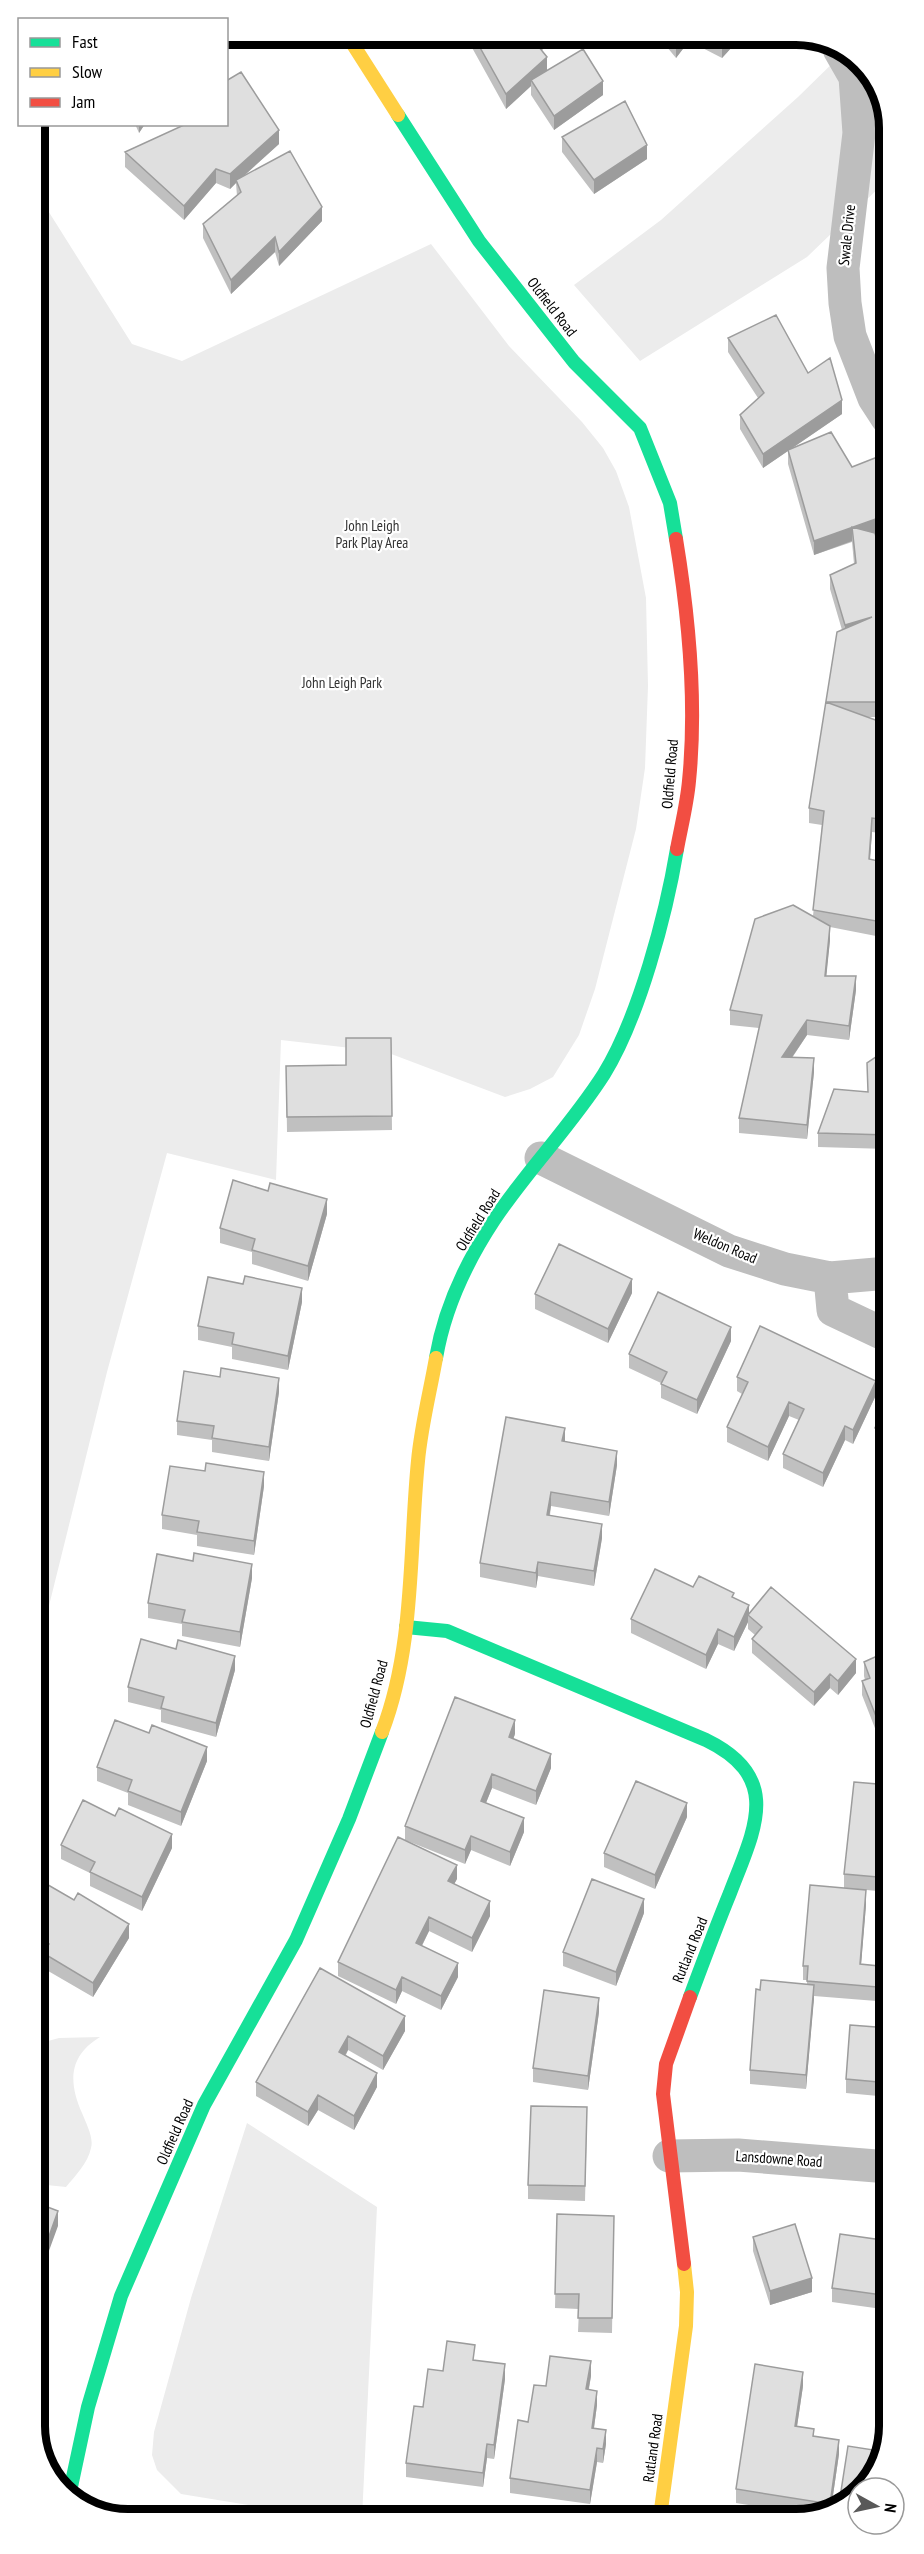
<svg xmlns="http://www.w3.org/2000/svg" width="924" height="2554" viewBox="0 0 924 2554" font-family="'PT Sans Narrow',sans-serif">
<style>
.green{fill:#ececec}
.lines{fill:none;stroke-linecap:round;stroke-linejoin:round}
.street{stroke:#bebebe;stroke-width:33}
.fast{stroke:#16e098;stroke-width:14}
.slow{stroke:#ffcf43;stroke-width:14}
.jam{stroke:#f24e42;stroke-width:14}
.wall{fill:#c0c0c0}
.shaded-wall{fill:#9c9c9c}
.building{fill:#dfdfdf;stroke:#9c9c9c;stroke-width:1.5}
.labels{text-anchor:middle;stroke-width:4.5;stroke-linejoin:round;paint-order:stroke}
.street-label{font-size:15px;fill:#000;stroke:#fff}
.park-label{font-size:15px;fill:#333;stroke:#fff}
.rim{fill:none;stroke:#000;stroke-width:8}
</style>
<rect width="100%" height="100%" fill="#fff"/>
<!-- green -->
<path class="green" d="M845 51 853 54 886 104V181L807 257 640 361 574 285 661 220 798 97Z
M35 190 132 344 182 361 431 244 509 346 582 422 603 448 616 471 629 507 646 598 648 686 645 768 636 829 595 989 579 1035 553 1077 530 1089 505 1097 386 1052 281 1040 276 1180 167 1153 107 1372 37 1654Z
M100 2037C69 2056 68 2081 82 2113 86 2123 94 2138 91 2148 88 2163 75 2176 66 2187L37 2184V2044L59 2038Z
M247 2123 377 2207 362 2518H327L181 2494 157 2470 152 2455 154 2432 191 2298Z"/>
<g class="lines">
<!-- street -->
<path class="street" d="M839 49 855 77 859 133 843 268 845 303 850 336 874 398 887 418
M541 1158 729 1251 785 1269 830 1278 888 1273
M830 1278 833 1310 888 1336
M669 2156 738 2155 889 2167"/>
<!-- fast -->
<path class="fast" d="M398 115 479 241 574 362 640 428 670 503 676 539
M436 1358C444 1310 467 1261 494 1220 528 1169 571 1126 604 1074 639 1017 666 915 677 849
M406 1627 447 1631 706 1740C784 1778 754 1830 730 1893 716 1927 703 1962 690 1997
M69 2496 88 2407 121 2296 204 2105 296 1940 349 1819 382 1732"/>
<!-- slow -->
<path class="slow" d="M347 35 398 115
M382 1732C415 1646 409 1551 418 1461 421 1427 430 1392 436 1358
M660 2517 686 2326 687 2292 684 2264"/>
<!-- jam -->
<path class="jam" d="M676 539C689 618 697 702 689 781 687 804 681 827 677 849
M684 2264 663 2094 666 2064 690 1997"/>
</g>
<!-- wall -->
<path class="wall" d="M465 35H555V40L541 50 547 71 603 95 554 130 531 95V86L506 109Z
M657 35H743L722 58 689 41 676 58Z
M135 124H145L139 133Z
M181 124H226L279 144 245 175 322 221 279 266 275 252 231 294 203 238V224L237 196 236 183 230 189 216 183 184 220 125 167V152L182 126Z
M562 137 647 159 594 194 562 152Z
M728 338 808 373 842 414 791 449 852 467 887 461V530L875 534 883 563 887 562 883 717H866L881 736 879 772H887V834L872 832 870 859 887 863 876 936 830 927V940L826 976 856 990 849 1040 807 1035 792 1058 814 1072 807 1139 739 1133V1118L759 1028 730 1025V1010L813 916 822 825 809 823V808L842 630 830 589V575L854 564 852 542 814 555 788 464V451L763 468 740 429V415L758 398 728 352Z
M391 1038 392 1130 287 1132 286 1066 346 1065Z
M888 1049V1149L818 1147V1133L868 1092Z
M327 1214 308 1281 252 1264V1252L220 1243V1228Z
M632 1293 608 1343 535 1309V1294Z
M302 1302 288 1370 232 1359V1347L198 1340V1326Z
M731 1341 697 1414 661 1398V1383L629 1368V1354Z
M737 1377 876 1395 853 1444 845 1440 823 1487 783 1468V1454L799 1420 789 1416 768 1461 727 1442V1427L742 1394 737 1391Z
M279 1392 269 1461 212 1452V1440L177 1435V1421Z
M888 1400V1449L875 1443V1428Z
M565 1442 617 1465 609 1516 551 1506 550 1515 602 1538 594 1586 538 1576 536 1588 480 1577V1563Z
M264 1486 254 1555 197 1546V1535L162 1529V1515Z
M193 1561 252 1578 240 1647 182 1636V1624L148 1618V1603Z
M693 1587 734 1598 749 1613 856 1673 838 1695 830 1688 814 1706 752 1653V1639L755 1635 748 1629V1622L734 1651 718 1644 706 1669 631 1633V1619Z
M888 1641 889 1764 862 1695V1681L865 1680 864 1676V1662L880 1655V1645Z
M235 1670 216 1737 161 1722V1710L128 1702V1687Z
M515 1734 513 1739 551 1768 536 1805 492 1788 486 1803 524 1832 510 1866 471 1850 465 1864 405 1840V1826Z
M207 1761 181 1826 128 1805V1793L97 1781V1767Z
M889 1785V1892L844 1888V1874Z
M687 1817 655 1889 604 1867V1853Z
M61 1845 172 1848 142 1911 90 1886V1873L61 1859Z
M457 1879 454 1884 490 1916 472 1952 429 1931 422 1946 458 1977 441 2010 402 1991 396 2004 338 1976V1962Z
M37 1891 129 1938 93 1997 43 1968V1954L37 1951Z
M866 1905 861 1964 889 1967V2002L814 1996 806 2089 750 2084V2070L760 1990 807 1984V1980H803V1966Z
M644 1913 616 1986 563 1966V1952Z
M320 1968 405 2031 383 2070 348 2050 346 2055 377 2087 354 2130 318 2110 308 2126 256 2096V2082Z
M599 2012 588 2090 533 2082V2068Z
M889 2028V2097L846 2093V2079Z
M587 2122 585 2201 528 2199V2185Z
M557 2214 614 2216 612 2333 578 2332 579 2309 555 2308Z
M753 2237 812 2292 770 2305 753 2251Z
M889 2241V2310L832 2302V2288Z
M475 2361 505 2379 494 2459 487 2458 483 2487 406 2477V2463L423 2407 443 2371Z
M591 2376 589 2389 597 2405 594 2428 606 2444 603 2463 597 2462 590 2504 510 2493V2478L546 2386Z
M803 2386 797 2426 814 2436 839 2454 831 2509 820 2516H816L736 2503V2489Z"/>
<!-- shaded-wall -->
<path class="shaded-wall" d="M543 35H555V40L534 56V41Z
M683 35H689V41L676 58V44Z
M730 35H743L722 58V44Z
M547 57V72L531 80V86L506 109V94Z
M603 81V95L554 130V116Z
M139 124H145L139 133Z
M279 130V144L237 182 236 180V183L230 189V174Z
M647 145V159L594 194V180Z
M216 169V183L184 220V206Z
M322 207V221L279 266V252Z
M275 237V252L231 294V280Z
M842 400V414L763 468V454Z
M887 515V530L854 541 852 527Z
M852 527V541L814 555V541Z
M872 617 845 639V625Z
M887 691V705L883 717V702Z
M872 818V832L869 873V859Z
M887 885V899L876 936V921Z
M830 926V940L825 990V976Z
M856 976V990L849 1040V1026Z
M807 1020V1035L782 1072V1057Z
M814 1058V1072L807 1139V1125Z
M327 1199V1214L308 1281V1266Z
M632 1279V1293L608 1343V1329Z
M302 1288V1302L288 1370V1356Z
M731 1327V1341L697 1414V1400Z
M279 1378V1392L269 1461V1447Z
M876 1381V1395L853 1444V1430Z
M789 1402V1416L768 1461V1447Z
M845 1426V1440L823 1487V1473Z
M565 1428V1442L562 1441Z
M617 1451V1465L609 1516V1502Z
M264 1472V1486L254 1555V1541Z
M551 1492V1506L547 1529V1515Z
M602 1524V1538L594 1586V1571Z
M538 1562V1576L536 1588V1573Z
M252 1564V1578L240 1647V1632Z
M749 1605V1616L748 1615V1622L734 1651V1637Z
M718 1629V1644L706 1669V1655Z
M235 1656V1670L216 1737V1723Z
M856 1659V1673L838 1695V1681Z
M830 1674V1688L814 1706V1692Z
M515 1720V1734L509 1751V1737Z
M207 1747V1761L181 1826V1812Z
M551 1754V1768L536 1805V1791Z
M492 1774V1788L481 1815V1801Z
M687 1803V1817L655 1889V1875Z
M524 1818V1832L510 1866V1852Z
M172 1834V1848L142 1911V1897Z
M471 1836V1850L465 1864V1850Z
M457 1865V1879L448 1895V1881Z
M866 1890V1905L860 1978V1964Z
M644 1899V1913L616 1986V1972Z
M490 1901V1916L472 1952V1938Z
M429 1917V1931L416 1957V1943Z
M129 1924V1938L93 1997V1983Z
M458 1963V1977L441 2010V1996Z
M402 1977V1991L396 2004V1990Z
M814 1985V1999L806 2089V2075Z
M599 1998V2012L588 2090V2076Z
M405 2016V2031L383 2070V2056Z
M348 2036V2050L339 2066V2052Z
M377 2073V2087L354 2130V2116Z
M318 2095V2110L308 2126V2112Z
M58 2211V2226L38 2281V2267Z
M812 2278V2292L770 2305V2291Z
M591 2361V2376L586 2403V2389Z
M505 2364V2379L494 2459V2445Z
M803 2372V2386L795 2440V2426Z
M597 2391V2405L592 2442V2428Z
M606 2430V2444L603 2463V2449Z
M839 2440V2454L831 2509 830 2510V2504Z
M487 2444V2458L483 2487V2473Z
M597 2448V2462L590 2504V2490Z"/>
<!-- building -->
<path class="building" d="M473 35H543L534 41 547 57 506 94Z
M668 35H683L676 44Z
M704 35H730L722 44Z
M583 49 603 81 554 116 531 80Z
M241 72 279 130 230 174 216 169 184 206 125 152 186 124H226V81Z
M625 101 647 145 594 180 562 137Z
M290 151 322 207 279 252 275 237 231 280 203 224 241 192 236 180Z
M776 315 808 373 830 358 842 400 763 454 740 415 764 393 728 338Z
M831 432 852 467 885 454 887 461V515L814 541 788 450Z
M852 527 875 533 883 563 887 562V612L878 615 887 616V691L883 702H826L881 722 878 772H887V820L872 818 869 859 887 863V885L876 921 813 910 824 811 809 808 837 632 872 617 845 625 830 575 856 563Z
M793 905 830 926 825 976H856L849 1026 807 1020 782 1057 814 1058 807 1125 739 1118 762 1015 730 1010 755 919Z
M346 1038H391L392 1116 287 1117 286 1066 346 1065Z
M888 1049V1135L818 1133 834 1089 868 1092 867 1063Z
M233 1180 268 1191 270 1183 327 1199 308 1266 252 1250 255 1239 220 1228Z
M559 1244 632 1279 608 1329 535 1294Z
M245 1276 302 1288 288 1356 232 1344 234 1333 198 1326 208 1277 243 1284Z
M658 1292 731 1327 697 1400 661 1384 667 1372 629 1354Z
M760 1326 876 1381 853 1430 845 1426 823 1473 783 1454 804 1409 789 1402 768 1447 727 1427 748 1382 737 1377Z
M221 1368 279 1378 269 1447 212 1438 214 1426 177 1421 184 1371 220 1377Z
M888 1400V1435L875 1428Z
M506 1417 565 1428 562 1441 617 1451 609 1502 551 1492 547 1515 602 1524 594 1571 538 1562 536 1573 480 1563Z
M206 1463 264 1472 254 1541 197 1532 199 1521 162 1515 170 1466 205 1471Z
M194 1553 252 1564 240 1632 182 1622 185 1610 148 1603 157 1554 193 1561Z
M655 1569 693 1587 699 1576 734 1593 732 1597 749 1605 734 1637 718 1629 706 1655 631 1619Z
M771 1587 856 1659 838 1681 830 1674 814 1692 752 1639 762 1627 748 1615Z
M141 1639 176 1649 178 1640 235 1656 216 1723 161 1708 164 1697 128 1687Z
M888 1641 889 1749 862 1681 870 1678 864 1662 884 1653 880 1645Z
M455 1697 515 1720 509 1737 551 1754 536 1791 492 1774 481 1801 524 1818 510 1852 471 1836 465 1850 405 1826Z
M115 1720 149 1733 152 1725 207 1747 181 1812 128 1791 132 1780 97 1767Z
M636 1781 687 1803 655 1875 604 1853Z
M854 1782 889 1785V1878L844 1874Z
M83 1800 115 1816 119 1808 172 1834 142 1897 90 1872 95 1862 61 1845Z
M398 1837 457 1865 448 1881 490 1901 472 1938 429 1917 416 1943 458 1963 441 1996 402 1977 396 1990 338 1962Z
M592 1879 644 1899 616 1972 563 1952Z
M43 1882 74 1900 78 1893 129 1924 93 1983 43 1953 49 1944 37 1936V1891Z
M810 1885 866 1890 860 1964 889 1967V1988L807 1981 808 1966H803Z
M320 1968 405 2016 383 2056 348 2036 339 2052 377 2073 354 2116 318 2095 308 2112 256 2082Z
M761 1980 814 1985 806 2075 750 2070 756 1989 760 1990Z
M544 1990 599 1998 588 2076 533 2068Z
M850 2025 889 2028V2083L846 2079Z
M531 2106 587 2107 585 2186 528 2185Z
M37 2203 58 2211 38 2267Z
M557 2214 614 2216 612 2318H578L579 2294H555Z
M795 2224 812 2278 770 2291 753 2237Z
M840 2234 889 2241V2296L832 2288Z
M447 2341 475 2345 473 2360 505 2364 494 2445 487 2444 483 2473 406 2463 414 2406 423 2407 428 2369 443 2371Z
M550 2356 591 2361 586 2389 597 2391 592 2428 606 2430 603 2449 597 2448 590 2490 510 2478 518 2420 528 2422 534 2385 546 2386Z
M755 2364 803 2372 795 2426 814 2429 813 2436 839 2440 830 2504 736 2489Z
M881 2397 889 2398 890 2426 870 2483 862 2488H858V2491L839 2504 848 2446 873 2450Z"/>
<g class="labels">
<!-- street labels -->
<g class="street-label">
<text transform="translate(847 235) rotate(-84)" y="5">Swale Drive</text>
<text transform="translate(552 307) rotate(52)" y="5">Oldfield Road</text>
<text transform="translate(670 774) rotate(-85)" y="5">Oldfield Road</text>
<text transform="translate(478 1220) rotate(-58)" y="5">Oldfield Road</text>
<text transform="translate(725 1246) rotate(23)" y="5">Weldon Road</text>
<text transform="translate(374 1694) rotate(-75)" y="5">Oldfield Road</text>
<text transform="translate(690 1950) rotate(-68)" y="5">Rutland Road</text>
<text transform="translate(175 2132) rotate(-66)" y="5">Oldfield Road</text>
<text transform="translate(779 2159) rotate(4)" y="5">Lansdowne Road</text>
<text transform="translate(653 2448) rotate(-82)" y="5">Rutland Road</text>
</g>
<!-- park labels -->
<g class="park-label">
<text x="372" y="531">John Leigh<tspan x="372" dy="17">Park Play Area</tspan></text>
<text x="342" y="688">John Leigh Park</text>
</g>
</g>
<!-- crop -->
<path d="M0 0H924V2554H0ZM128 45H796A83 83 0 0 1 879 128V2426A83 83 0 0 1 796 2509H128A83 83 0 0 1 45 2426V128A83 83 0 0 1 128 45Z" fill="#fff" fill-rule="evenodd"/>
<path class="rim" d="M128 45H796A83 83 0 0 1 879 128V2426A83 83 0 0 1 796 2509H128A83 83 0 0 1 45 2426V128A83 83 0 0 1 128 45Z"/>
<!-- legend -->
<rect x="18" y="18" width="210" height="108" fill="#ffffff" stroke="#999999" stroke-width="1.5"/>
<rect x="30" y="38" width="30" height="9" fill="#16e098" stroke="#999999" stroke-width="1.5"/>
<text x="72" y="48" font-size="18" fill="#000000">Fast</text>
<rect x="30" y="68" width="30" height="9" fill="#ffcf43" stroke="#999999" stroke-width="1.5"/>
<text x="72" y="78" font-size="18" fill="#000000">Slow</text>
<rect x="30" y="98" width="30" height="9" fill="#f24e42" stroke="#999999" stroke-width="1.5"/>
<text x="72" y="108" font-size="18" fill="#000000">Jam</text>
<!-- north arrow -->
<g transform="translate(876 2506) rotate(98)"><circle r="28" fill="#ffffff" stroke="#999999" stroke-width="1.5"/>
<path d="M0-4.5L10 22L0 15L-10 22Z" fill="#595959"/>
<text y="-9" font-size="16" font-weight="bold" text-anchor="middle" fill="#000000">N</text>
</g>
</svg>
